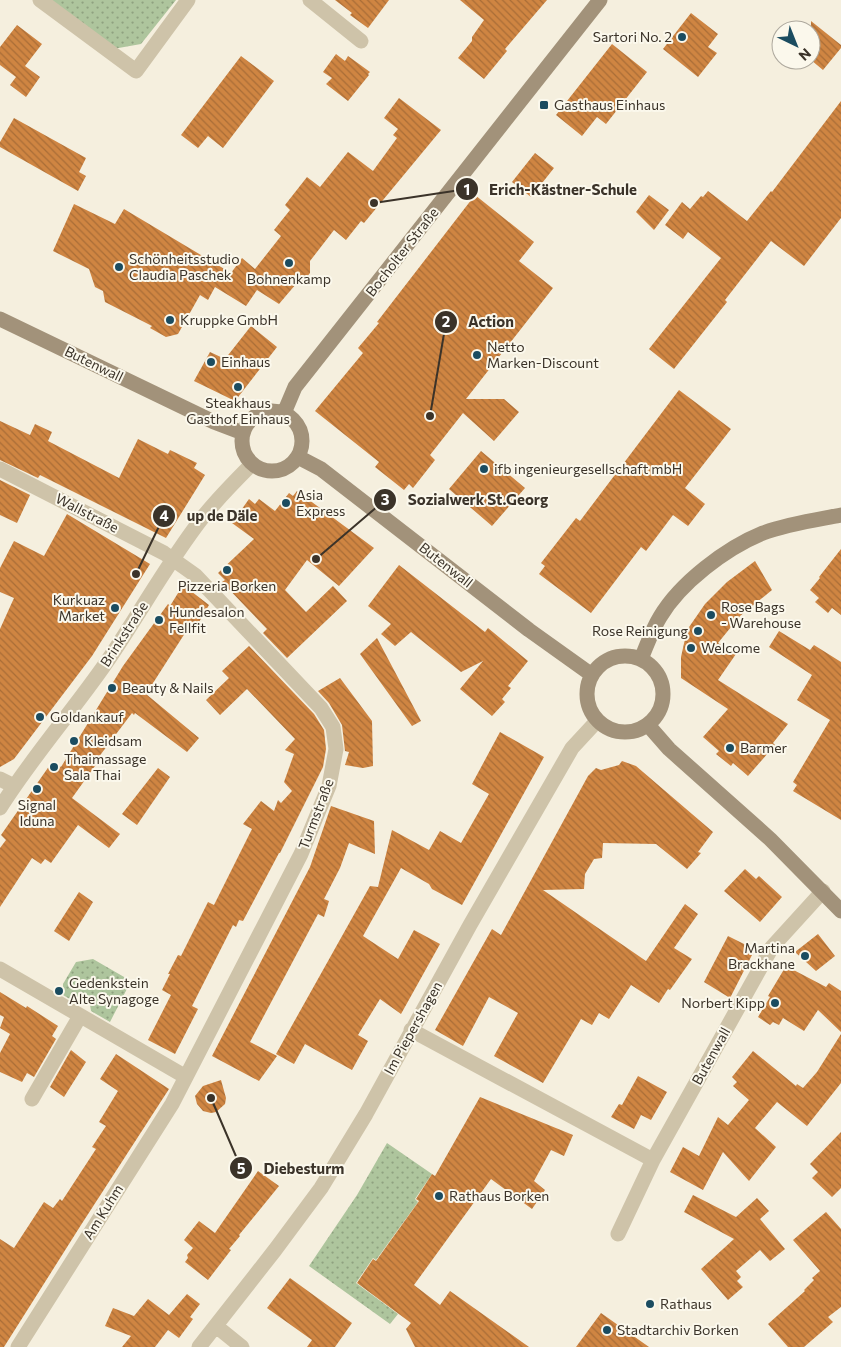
<svg xmlns="http://www.w3.org/2000/svg" width="841" height="1347" viewBox="0 0 841 1347" font-family="Commissioner,sans-serif">
<style>
.grass{fill:url(#grass-dots)}
.building{fill:url(#building-back-hatch)}
.lines{fill:none;stroke-linecap:round;stroke-linejoin:round}
.street{stroke:#cec3a9;stroke-width:15}
.secondary{stroke:#a2927a;stroke-width:15}
.poi-dot{fill:#1b4c60;stroke:#fbf8ec;stroke-width:2}
.labels{text-anchor:middle;stroke-width:4;stroke-linejoin:round;paint-order:stroke}
.poi-label{font-size:14px;fill:#3b3329;stroke:#fbf8ec;text-anchor:start}
.street-label{font-size:14px;fill:#3b3329;stroke:#fbf8ec}
.leader{fill:none;stroke:#3b3329;stroke-width:2}
.callout-dot{fill:#3b3329;stroke:#fbf8ec;stroke-width:2}
.mark-label{font-size:15px;text-anchor:middle;font-weight:bold;fill:#fff}
.callout-label{font-size:15px;text-anchor:middle;font-weight:bold;fill:#3b3329;stroke:#fbf8ec;stroke-width:4;stroke-linejoin:round;paint-order:stroke}
</style>
<defs>
<pattern id="grass-dots" width="8" height="8" patternUnits="userSpaceOnUse" patternTransform="scale(1.25)"><rect width="8" height="8" fill="#aec59d"/><path d="M2 2h.1M6 6h.1" fill="none" stroke="#8fa180" stroke-width="1.8" stroke-linecap="round"/></pattern>
<pattern id="building-back-hatch" width="6" height="6" patternUnits="userSpaceOnUse" patternTransform="scale(1.25)"><rect width="6" height="6" fill="#cf8542"/><path d="M-1 5l2 2M0 0l6 6M5-1l2 2" fill="none" stroke="#a96d37"/></pattern>
</defs>
<rect width="100%" height="100%" fill="#f5efde"/>
<!-- grass -->
<path class="grass" d="M48 0H176L141 44 113 49Z
M93 959 131 981 110 1022 91 1011 90 1005 81 1000 75 1002 63 995V984L76 962Z
M387 1143 432 1174 415 1199 418 1202 376 1260 373 1258 356 1283 398 1314 390 1324 309 1266 357 1195Z"/>
<!-- building -->
<path class="building" d="M335 0H389L368 28 350 15 352 13Z
M460 0H547L505 49 507 51 484 79 458 58 472 41V37L484 20Z
M691 13 718 34 708 47 717 53 698 77 663 49Z
M811 21 841 45V48L823 70 811 60Z
M17 25 42 44 25 66 40 77 26 97 10 85 16 77 0 65V47Z
M612 44 647 72 606 124 597 117 582 136 556 115Z
M336 54 345 61 348 56 370 72 368 74 369 75 348 101 326 84 332 78 323 72Z
M241 56 274 81 223 148 208 136 198 148 181 135Z
M399 98 441 130 364 223 361 221 346 240 334 230 310 261V273L302 283 296 284 279 304 257 290 246 306 215 287 208 300 200 295 178 334 166 337 150 328 152 326 105 302 103 291 95 287 89 269 53 251 74 204 115 224 124 209 231 273 242 258 255 269 281 236 274 230 290 210 285 205 307 177 320 187 348 152 373 171 397 138 393 135 398 129 384 118Z
M841 101V218L804 266 771 241 725 300 727 302 674 369 649 349 721 258 688 232 683 239 665 225 682 202 690 209 701 196 703 197 708 191 747 221 771 191 772 192Z
M14 118 86 158 79 172 86 176 78 191 0 147V142Z
M535 153 554 168 531 197 512 182Z
M475 195 534 242 519 261 553 288 466 399H504L519 412 494 441 463 413 430 455 435 460 413 488 409 484 404 490 375 467 379 462 315 411 363 353 358 348 379 323 377 322Z
M649 195 669 210 654 230 636 212Z
M251 326 277 347 235 401 194 381 210 352 225 359Z
M679 390 731 429 685 488 705 504 688 526 673 515 646 551 641 547 591 613 539 574 545 566 541 563 576 518 580 521Z
M0 421 30 435 35 424 52 432 48 441 119 478 138 439 168 454 170 450 197 463 194 468 205 475 166 538 40 475 38 478 0 460Z
M481 451 525 488 492 526 449 489Z
M0 480 30 495 17 523 0 515Z
M297 491 374 548 339 586 307 560 285 590 306 612 333 586 347 601 287 658 263 633 267 629 222 582 225 580 218 573 254 539 232 523 249 499 255 504 259 499 275 511 289 493 293 496Z
M67 514 150 564 92 656 14 759 0 767V629L14 598 0 592V568L14 541 44 556Z
M841 549V615L832 608 828 613 815 602 819 598 810 590 820 578 819 577Z
M755 561 772 590 740 616 718 643 736 654 718 680 788 724 773 743 775 745 748 776 733 763 731 766 716 754 719 751 703 737 728 709 681 678V657L687 630 705 604 727 582Z
M399 565 485 632 488 628 528 661 508 686 511 688 502 699 505 702 492 716 460 689 483 661 461 672 411 632 395 646 381 634 391 624 368 606Z
M183 585 209 605 192 634 187 630 146 694 199 738 187 752 135 713 134 715 132 713 98 758 100 759 72 798 120 834 109 848 78 825 51 863 45 859 41 864 32 858 0 907V848L6 840 1 835 52 762 61 767 123 666 168 604 170 606Z
M779 631 810 650 814 645 841 662V820L793 791 797 785 793 782 830 720 797 700 812 675 769 647Z
M377 638 421 721 412 726 360 654Z
M249 646 314 714 324 730 326 749 323 767 280 853H279L243 921 239 920 236 927 233 925 192 1006 198 1009 175 1054 148 1040 171 995 162 990 170 974H168L178 955 181 956 208 902 214 905 252 829 243 824 261 801 274 811 278 800 281 803 292 791 284 782 294 754 285 750 295 739 247 689 220 715 206 700 229 678 222 671Z
M340 678 372 721 373 766 363 768 345 765 349 752 345 751 342 725 329 703 318 691Z
M500 732 544 757 462 905 432 889 429 884 401 868 363 936 398 959 414 930 440 944 401 1014 380 999 358 1035 368 1041 352 1070 305 1044 294 1064 276 1054 370 886 378 887 392 830 429 850 440 831 461 843 489 794 472 784Z
M622 761 636 766 713 832 698 852 701 853 687 869 656 844 603 843 602 858 594 859 585 874 584 889 543 890 646 961 685 904 698 914 674 948 692 959 670 990 668 989 659 1003 631 985 609 1019 599 1013 592 1025 581 1019 543 1083 494 1056 518 1013 489 997 463 1046 435 1030 492 929 501 935 588 776 596 768 601 770 619 765Z
M158 768 170 777 137 825 122 814Z
M331 806 374 821 375 854 349 843 340 868 324 899 329 901 324 917 318 914 250 1042 277 1056 259 1081 212 1056 310 867Z
M745 869 756 879 759 876 782 897 760 922 724 891Z
M79 892 93 902 69 941 54 931Z
M818 934 835 956 816 971 795 952Z
M728 936 752 948V955L730 998 704 982Z
M786 966 826 987 829 983 841 991V1032L818 1010 804 1031 783 1018 779 1025 773 1022 770 1025 758 1017 770 997 768 996Z
M0 992 26 1008 27 1006 58 1026 52 1036 56 1039 34 1077 27 1073 22 1082 0 1072V1053L10 1034 0 1028 4 1017 0 1015Z
M841 1034V1083L807 1126 777 1102 755 1128 776 1147 749 1181 723 1152 703 1190 670 1172 683 1147 699 1156 718 1117 728 1125 749 1100 733 1086 737 1082 732 1077 753 1051 796 1086 797 1084 803 1088 817 1072Z
M71 1050 86 1062 64 1097 50 1087Z
M116 1054 169 1089 81 1225 4 1347H0V1239L14 1248 44 1202 53 1208 60 1199 62 1201 96 1149 92 1147 106 1126 99 1122 118 1091 100 1079Z
M638 1076 667 1092 651 1120 641 1115 634 1129 611 1117 619 1104 622 1105Z
M221 1080 226 1098 225 1104 216 1112 211 1113 203 1111 197 1104 195 1096 203 1086Z
M480 1097 573 1135 564 1156 551 1150 534 1181 545 1190 532 1209 491 1179 414 1285 440 1305 450 1291 529 1347H415L406 1329 411 1323 357 1283 373 1259 376 1261 419 1201 416 1199 432 1174 435 1176Z
M841 1132V1188L832 1197 812 1178 818 1172 810 1164Z
M258 1171 279 1186 239 1235 240 1236 229 1249 231 1250 208 1280 185 1262 188 1258 187 1255 193 1248 184 1240 199 1221 215 1233Z
M693 1195 736 1217 757 1198 769 1211 760 1219 785 1249 770 1261 760 1250 736 1271 741 1277 737 1281 743 1287 728 1300 701 1269 734 1239 684 1212Z
M826 1212 841 1229V1307L828 1317 833 1322 804 1347H788L768 1324 805 1291 804 1290 814 1280 812 1278 820 1271 793 1240Z
M290 1278 352 1323 335 1347H307L312 1340 267 1308Z
M187 1294 200 1304 190 1317 193 1319 179 1338 168 1330 155 1347H122L131 1336 105 1326 113 1308 134 1316 148 1299 169 1315Z
M601 1313 649 1347H576Z"/>
<g class="lines">
<!-- street -->
<path class="street" d="M40 0 136 71 188 0
M310 0 361 41
M0 469 164 553 195 575 321 708 333 727 336 749 329 786 301 854 172 1104 18 1347
M0 779 14 786
M0 808C32 757 72 712 106 663 139 615 167 563 203 517 218 498 235 481 252 464
M0 969 186 1077
M411 1030 653 1160
M32 1099 80 1016
M618 1234 653 1160 772 947 823 891
M216 1326 242 1347
M199 1347 275 1250 321 1188 366 1114 470 925 572 748 597 721"/>
<!-- secondary -->
<path class="secondary" d="M0 319 214 422 243 433
M242 441a30 30 0 1 1 60 0a30 30 0 1 1-60 0Z
M284 413 295 387 600 0
M298 457 321 469 529 630 592 675
M587 694a38 38 0 1 1 76 0a38 38 0 1 1-76 0Z
M641 659C647 645 652 630 660 617 680 583 726 548 763 533 787 524 815 520 841 515
M648 725 669 749 770 839 841 911"/>
</g>
<!-- markers -->
<g class="poi-dot">
<circle cx="682" cy="37" r="5"/>
<rect x="539" y="100" width="10" height="10" rx="2.5"/>
<circle cx="289" cy="263" r="5"/>
<circle cx="119" cy="267" r="5"/>
<circle cx="170" cy="320" r="5"/>
<circle cx="477" cy="355" r="5"/>
<circle cx="211" cy="362" r="5"/>
<circle cx="238" cy="387" r="5"/>
<circle cx="484" cy="469" r="5"/>
<circle cx="286" cy="503" r="5"/>
<circle cx="227" cy="570" r="5"/>
<circle cx="115" cy="608" r="5"/>
<circle cx="711" cy="615" r="5"/>
<circle cx="159" cy="620" r="5"/>
<circle cx="698" cy="631" r="5"/>
<circle cx="691" cy="648" r="5"/>
<circle cx="112" cy="688" r="5"/>
<circle cx="40" cy="717" r="5"/>
<circle cx="74" cy="741" r="5"/>
<circle cx="730" cy="748" r="5"/>
<circle cx="54" cy="767" r="5"/>
<circle cx="37" cy="789" r="5"/>
<circle cx="805" cy="956" r="5"/>
<circle cx="59" cy="991" r="5"/>
<circle cx="775" cy="1003" r="5"/>
<circle cx="439" cy="1196" r="5"/>
<circle cx="650" cy="1304" r="5"/>
<circle cx="607" cy="1330" r="5"/>
</g>
<g class="labels">
<!-- poi labels -->
<g class="poi-label">
<text x="672" y="42" text-anchor="end">Sartori No. 2</text>
<text x="554" y="110">Gasthaus Einhaus</text>
<text x="129" y="264">Schönheitsstudio<tspan x="129" dy="16">Claudia Paschek</tspan></text>
<text x="289" y="284" text-anchor="middle">Bohnenkamp</text>
<text x="180" y="325">Kruppke GmbH</text>
<text x="487" y="352">Netto<tspan x="487" dy="16">Marken-Discount</tspan></text>
<text x="221" y="367">Einhaus</text>
<text x="238" y="408" text-anchor="middle">Steakhaus<tspan x="238" dy="16">Gasthof Einhaus</tspan></text>
<text x="494" y="474">ifb ingenieurgesellschaft mbH</text>
<text x="296" y="500">Asia<tspan x="296" dy="16">Express</tspan></text>
<text x="227" y="591" text-anchor="middle">Pizzeria Borken</text>
<text x="105" y="605" text-anchor="end">Kurkuaz<tspan x="105" dy="16">Market</tspan></text>
<text x="721" y="612">Rose Bags<tspan x="721" dy="16">- Warehouse</tspan></text>
<text x="169" y="617">Hundesalon<tspan x="169" dy="16">Fellfit</tspan></text>
<text x="688" y="636" text-anchor="end">Rose Reinigung</text>
<text x="701" y="653">Welcome</text>
<text x="122" y="693">Beauty &amp; Nails</text>
<text x="50" y="722">Goldankauf</text>
<text x="84" y="746">Kleidsam</text>
<text x="740" y="753">Barmer</text>
<text x="64" y="764">Thaimassage<tspan x="64" dy="16">Sala Thai</tspan></text>
<text x="37" y="810" text-anchor="middle">Signal<tspan x="37" dy="16">Iduna</tspan></text>
<text x="795" y="953" text-anchor="end">Martina<tspan x="795" dy="16">Brackhane</tspan></text>
<text x="69" y="988">Gedenkstein<tspan x="69" dy="16">Alte Synagoge</tspan></text>
<text x="765" y="1008" text-anchor="end">Norbert Kipp</text>
<text x="449" y="1201">Rathaus Borken</text>
<text x="660" y="1309">Rathaus</text>
<text x="617" y="1335">Stadtarchiv Borken</text>
</g>
<!-- street labels -->
<g class="street-label">
<text transform="translate(402 252) rotate(-52)" y="5">Bocholter Straße</text>
<text transform="translate(94 364) rotate(26)" y="5">Butenwall</text>
<text transform="translate(87 513) rotate(27)" y="5">Wallstraße</text>
<text transform="translate(446 565) rotate(38)" y="5">Butenwall</text>
<text transform="translate(124 634) rotate(-57)" y="5">Brinkstraße</text>
<text transform="translate(316 814) rotate(-69)" y="5">Turmstraße</text>
<text transform="translate(413 1028) rotate(-61)" y="5">Im Piepershagen</text>
<text transform="translate(711 1056) rotate(-61)" y="5">Butenwall</text>
<text transform="translate(103 1212) rotate(-58)" y="5">Am Kuhm</text>
</g>
</g>
<!-- callouts -->
<path class="leader" d="M374 203L467 189M430 416L446 322M316 559L385 500M136 574L164 516M211 1098L241 1168"/>
<g class="callout-dot">
<circle cx="374" cy="203" r="5"/>
<circle cx="430" cy="416" r="5"/>
<circle cx="316" cy="559" r="5"/>
<circle cx="136" cy="574" r="5"/>
<circle cx="211" cy="1098" r="5"/>
<circle cx="467" cy="189" r="12"/>
<circle cx="446" cy="322" r="12"/>
<circle cx="385" cy="500" r="12"/>
<circle cx="164" cy="516" r="12"/>
<circle cx="241" cy="1168" r="12"/>
</g>
<g class="mark-label">
<text x="467" y="195">1</text>
<text x="446" y="327">2</text>
<text x="385" y="505">3</text>
<text x="164" y="521">4</text>
<text x="241" y="1174">5</text>
</g>
<g class="callout-label">
<text x="563" y="195">Erich-Kästner-Schule</text>
<text x="491" y="327">Action</text>
<text x="478" y="505">Sozialwerk St.Georg</text>
<text x="222" y="521">up de Däle</text>
<text x="304" y="1174">Diebesturm</text>
</g>
<!-- north arrow -->
<g transform="translate(796 45) rotate(137)"><circle r="24" fill="#fbf8ec" stroke="#aea99e"/>
<path d="M0-4L9 19L0 12L-9 19Z" fill="#1b4c60"/>
<text y="-8" font-size="14" font-weight="bold" text-anchor="middle" fill="#3b3329">N</text>
</g>
</svg>
